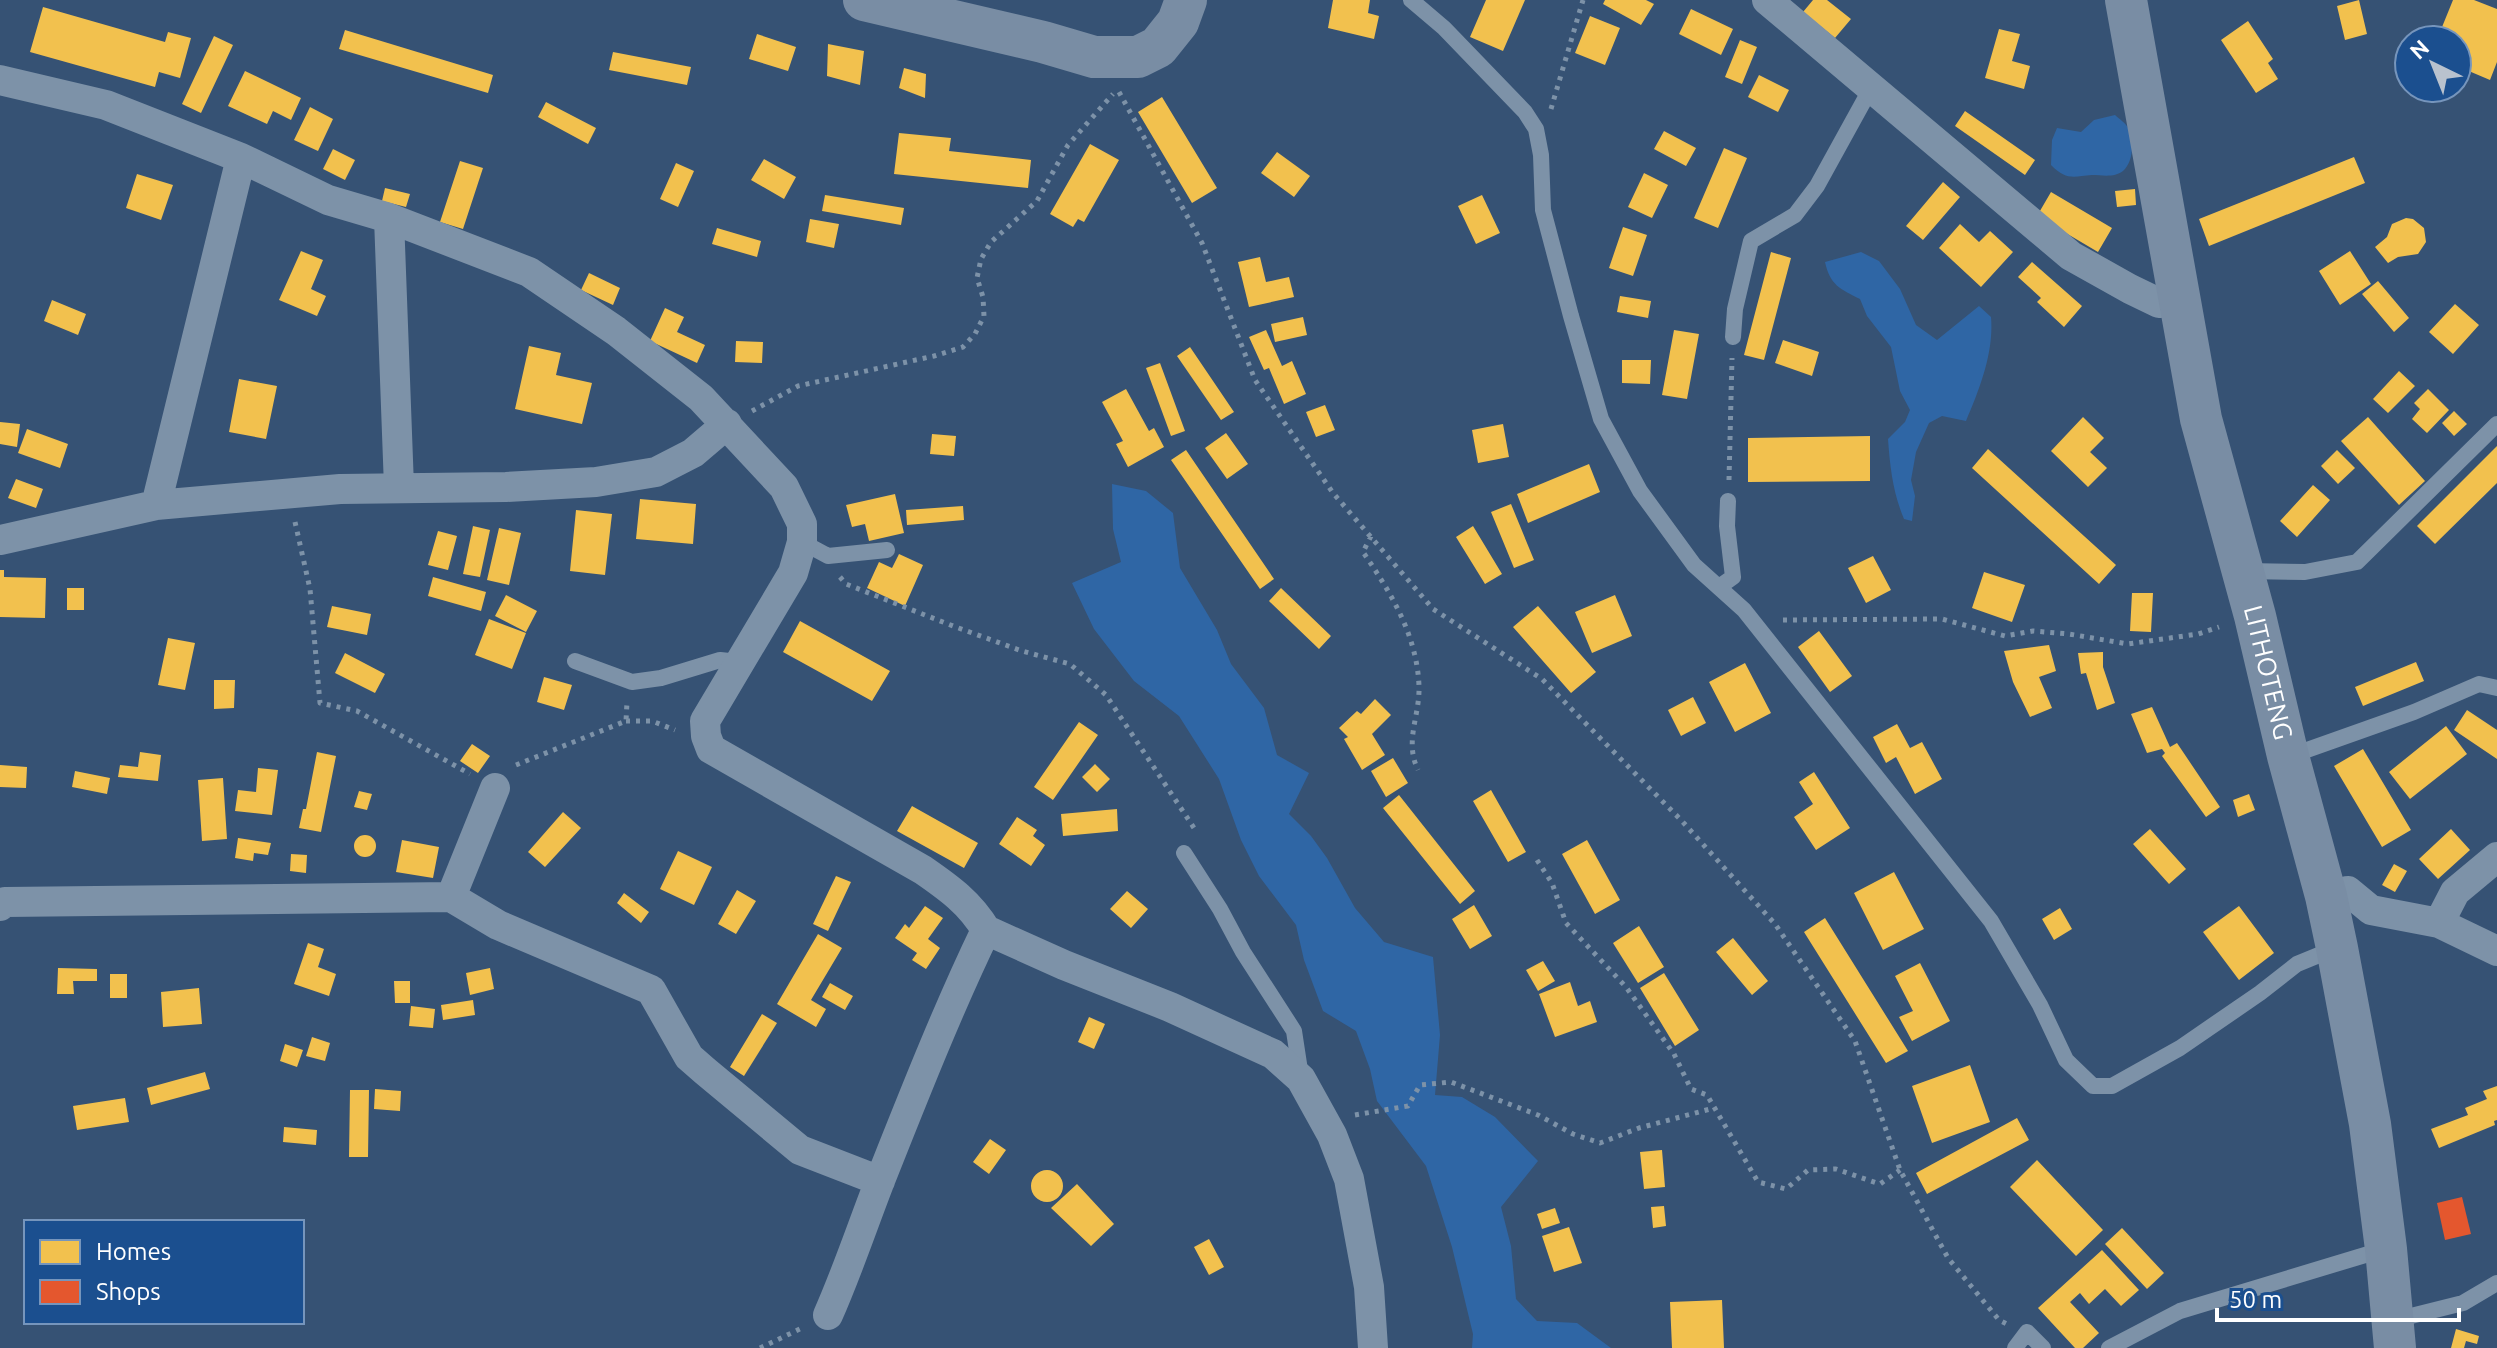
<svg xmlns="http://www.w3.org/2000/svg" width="2497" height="1348" viewBox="0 0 2497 1348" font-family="Ubuntu,sans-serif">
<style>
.green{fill:#2f66a5}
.homes{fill:#f2c14e}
.shops{fill:#e4572e}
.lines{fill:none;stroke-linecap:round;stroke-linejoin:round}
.path{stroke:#7d92a8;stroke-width:5;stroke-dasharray:4 6;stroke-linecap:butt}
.service{stroke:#7d92a8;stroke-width:16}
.minor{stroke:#7d92a8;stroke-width:30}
.secondary{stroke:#798da4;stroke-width:42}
.labels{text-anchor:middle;stroke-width:8;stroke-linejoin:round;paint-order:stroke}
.street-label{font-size:26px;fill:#fff;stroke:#1b4f8f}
</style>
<rect width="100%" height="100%" fill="#365274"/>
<!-- green -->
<path class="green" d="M2115 115C2119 119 2126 123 2128 128 2134 141 2134 161 2123 171 2114 178 2102 175 2092 175 2072 177 2066 180 2051 165L2052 140 2057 128 2081 132 2094 120Z
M1861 252 1879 261 1900 289 1916 325 1937 340 1979 306 1991 317C1994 352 1980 388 1966 421L1942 416 1929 423 1916 452 1911 480 1915 496 1912 521 1904 519C1893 493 1890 467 1888 439L1905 422 1910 410 1900 391 1891 347 1867 316 1860 299C1840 289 1830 285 1825 262Z
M1112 484 1146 491 1173 513 1180 568 1217 630 1231 664 1264 708 1277 755 1309 773 1289 814 1311 836 1327 858 1355 908 1384 942 1433 957 1440 1035 1435 1095 1462 1097 1495 1117 1538 1161 1501 1207 1511 1246 1516 1299 1537 1321 1577 1323 1611 1348H1472L1473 1334 1452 1247 1426 1166 1377 1101 1370 1069 1356 1031 1323 1011 1304 960 1296 925 1259 876 1241 840 1219 779 1179 716 1134 681 1094 629 1072 583 1121 562 1113 529Z"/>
<!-- homes -->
<path class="homes" d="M1333 0H1370L1368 13 1379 16 1374 39 1328 28Z
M1486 0H1525L1503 51 1470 37Z
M1605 0H1646L1654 4 1641 25 1603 4Z
M1813 0H1827L1851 19 1835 38 1803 12Z
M2359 0 2367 34 2345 40 2337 6Z
M2453 0H2474L2497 9V62L2490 80 2457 66V40H2448L2450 36 2440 32Z
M43 7 165 42 168 32 191 38 180 78 159 72 155 87 30 52Z
M1691 9 1733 29 1721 55 1679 34Z
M1590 16 1620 28 1605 65 1575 53Z
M2248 21 2273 59 2268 63 2278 79 2256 93 2221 40Z
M1999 29 2020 34 2012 61 2030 66 2024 89 1985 78Z
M345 30 493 75 488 93 339 49Z
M757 34 796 47 788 71 749 59Z
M214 36 233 45 201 113 182 104Z
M1740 40 1757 47 1742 84 1725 77Z
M828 44 864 51 860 85 827 76Z
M613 52 691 67 687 85 609 70Z
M904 68 926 74 925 98 899 88Z
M245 71 301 98 291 120 273 111 267 124 228 106Z
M1759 75 1789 90 1778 112 1748 97Z
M1162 97 1217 188 1192 203 1138 112Z
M546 102 596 128 588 144 538 117Z
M310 107 333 119 318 151 294 140Z
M1965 111 2035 160 2025 175 1955 126Z
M1664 131 1696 148 1686 166 1654 149Z
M899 133 951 138 949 151 1031 160 1028 188 894 174Z
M1090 144 1119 160 1084 222 1078 219 1073 227 1050 214Z
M1724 148 1747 158 1718 228 1694 218Z
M333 149 355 160 345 180 323 169Z
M1277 152 1310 176 1294 197 1261 173Z
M2354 157 2365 183 2209 246 2199 219Z
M764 159 796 177 784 199 751 180Z
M460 161 483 168 463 229 440 222Z
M676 163 694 171 678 207 660 199Z
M1644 173 1668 185 1652 218 1628 207Z
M137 174 173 185 161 220 126 208Z
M1943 182 1960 197 1923 240 1906 226Z
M385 188 410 194 406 207 382 201Z
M2135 189 2136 205 2117 207 2115 191Z
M2051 192 2112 228 2098 252 2037 216Z
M825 195 904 208 901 225 822 211Z
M1482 195 1500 233 1476 244 1458 206Z
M2406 218 2413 219 2424 228 2426 242 2418 254 2398 257 2388 263 2375 247 2387 237 2392 224Z
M810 219 839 224 834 248 806 242Z
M1960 224 1979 242 1990 231 2013 252 1981 287 1939 248Z
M1623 227 1647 235 1633 276 1609 268Z
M717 228 761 241 757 257 712 244Z
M301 251 323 260 311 289 326 296 317 316 279 300Z
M2350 251 2371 284 2340 305 2319 271Z
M1771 252 1791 258 1764 360 1744 355Z
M1260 257 1266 282 1289 277 1294 297 1249 307 1238 262Z
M2032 262 2082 306 2064 327 2037 302 2041 298 2018 277Z
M589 273 620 288 613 305 581 290Z
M2378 281 2409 318 2394 332 2362 294Z
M1620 296 1651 301 1648 318 1617 312Z
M52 300 86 314 78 335 44 321Z
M2455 304 2479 325 2453 354 2429 332Z
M665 308 684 317 677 332 705 345 697 363 650 341Z
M1303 317 1307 335 1275 342 1271 324Z
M1266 330 1282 366 1292 361 1306 394 1284 404 1269 368 1264 370 1249 337Z
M1674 330 1699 334 1687 399 1662 395Z
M1783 340 1819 352 1812 376 1775 363Z
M736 341 763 342 762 363 735 362Z
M529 346 561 353 556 375 592 383 582 424 515 409Z
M1190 347 1234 412 1221 420 1177 356Z
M1622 360H1651L1650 384 1622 383Z
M1160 363 1185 431 1171 436 1146 368Z
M2399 371 2415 386 2388 413 2373 399Z
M239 379 277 386 266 439 229 432Z
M1126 389 1149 431 1154 428 1164 447 1128 467 1116 444 1123 441 1102 402Z
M2428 389 2449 410 2427 433 2412 419 2420 409 2414 403Z
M1325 405 1335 430 1316 437 1306 412Z
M2454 411 2467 424 2454 436 2442 423Z
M2083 417 2104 438 2090 452 2107 468 2088 487 2051 451Z
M2368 417 2425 481 2399 505 2341 441Z
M0 422 20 424 17 447 0 444Z
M1503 424 1509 457 1478 463 1472 430Z
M27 429 68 444 60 468 18 453Z
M1226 433 1248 464 1227 479 1205 448Z
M932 434 956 436 954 456 930 454Z
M1870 436V481L1748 482V438Z
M2497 446V483L2435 544 2417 526Z
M1988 449 2116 565 2099 584 1972 468Z
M1186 450 1274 579 1260 589 1171 460Z
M2337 450 2355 468 2338 484 2321 466Z
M1589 464 1600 492 1528 523 1517 494Z
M16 479 43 489 36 508 8 498Z
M2313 485 2330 500 2297 537 2280 521Z
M895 494 904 533 869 541 865 524 852 527 846 505Z
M640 499 696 504 693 544 636 539Z
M1511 504 1534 560 1514 568 1491 512Z
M963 506 964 520 907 525 906 510Z
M576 510 612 514 605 575 570 571Z
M473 526 490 530 480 577 463 574Z
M1473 526 1502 574 1485 584 1456 537Z
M499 528 521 533 509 585 487 580Z
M438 531 457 536 448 570 428 565Z
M899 554 923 565 905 606 867 588 879 562 892 568Z
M1873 556 1891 590 1866 603 1848 568Z
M0 570H4V577L46 578 45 618 0 617Z
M1984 572 2025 585 2012 622 1972 608Z
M433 577 486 592 481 611 428 596Z
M67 588H84V610H67Z
M1281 588 1331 636 1319 649 1269 601Z
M2132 593H2153L2151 632 2130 631Z
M506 595 537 611 526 632 495 616Z
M1615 595 1632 636 1592 653 1575 612Z
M332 606 371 614 367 635 327 627Z
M1538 606 1596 672 1571 693 1513 627Z
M489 619 526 633 512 669 475 655Z
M800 621 890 671 872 701 783 652Z
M1819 631 1852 676 1830 692 1798 647Z
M168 638 195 643 185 690 158 685Z
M2049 645 2056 671 2039 677 2052 708 2030 717 2013 682 2004 651Z
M2103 652V667L2115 703 2097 710 2086 673 2081 674 2078 653Z
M345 653 385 674 375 693 335 673Z
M2416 662 2424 681 2363 706 2355 687Z
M1745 663 1771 713 1735 732 1709 682Z
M544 677 572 685 564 710 537 702Z
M214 680H235L234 708 214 709Z
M1693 697 1706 723 1681 736 1668 710Z
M1375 699 1391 715 1372 734 1385 755 1362 770 1344 739 1348 737 1339 728 1357 711 1361 714Z
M2152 707 2170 747 2177 743 2220 807 2206 817 2162 756 2165 753 2162 749 2147 753 2131 714Z
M2467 710 2497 730V759L2454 730Z
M1079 722 1098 735 1053 800 1034 787Z
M1897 724 1910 748 1922 742 1942 779 1915 794 1896 757 1886 763 1873 737Z
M2446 726 2467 754 2410 799 2389 772Z
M472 744 490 756 478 773 460 761Z
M2363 749 2411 830 2382 847 2334 766Z
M140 752 161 755 158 781 118 777 120 765 138 767Z
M317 752 336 756 321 832 299 828 303 809H306Z
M1393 758 1408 783 1386 797 1371 771Z
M1095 764 1110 779 1097 792 1082 777Z
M0 765 27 767 26 788 0 787Z
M258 768 278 770 272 815 235 811 238 790 256 792Z
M75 771 110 778 107 794 72 787Z
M1814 772 1850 828 1816 850 1794 817 1813 804 1799 782Z
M223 778 227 839 202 841 198 780Z
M1491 790 1526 852 1508 862 1473 801Z
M359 791 372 794 367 810 354 807Z
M2249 794 2255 810 2238 817 2233 800Z
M1399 795 1475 891 1460 904 1383 808Z
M912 806 978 843 964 868 897 831Z
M1117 809 1118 831 1063 836 1061 814Z
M563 812 581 828 545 867 528 852Z
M1017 817 1037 830 1033 836 1045 845 1031 866 999 844Z
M2150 829 2186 869 2169 884 2133 844Z
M2451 829 2470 850 2438 879 2419 859Z
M354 846a11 11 0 1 1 22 0a11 11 0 1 1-22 0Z
M238 838 271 843 268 855 254 853 253 861 235 858Z
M402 840 439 847 433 878 396 872Z
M1587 840 1620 900 1595 914 1562 854Z
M678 851 712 867 694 905 660 889Z
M291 854 307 855 306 873 290 871Z
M2394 864 2407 871 2395 892 2382 885Z
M1894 872 1924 929 1883 950 1854 893Z
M836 876 851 882 828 931 813 924Z
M737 890 756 901 736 934 718 924Z
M1127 891 1148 909 1131 928 1110 909Z
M624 893 649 912 641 923 617 903Z
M1474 905 1492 936 1470 949 1452 919Z
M925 906 943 918 928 939 940 948 926 969 912 960 917 953 895 938 905 924 909 928Z
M2239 906 2274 953 2239 980 2203 932Z
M2060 908 2072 929 2054 940 2042 919Z
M1825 918 1908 1051 1886 1063 1804 932Z
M1639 926 1664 967 1638 983 1613 943Z
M818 934 842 948 811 1000 826 1009 816 1027 777 1004Z
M1733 938 1768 981 1752 995 1716 952Z
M308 943 324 949 318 967 336 974 329 996 294 984Z
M1543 961 1555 981 1538 991 1526 970Z
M1920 963 1950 1021 1912 1041 1899 1017 1913 1011 1895 976Z
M58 968 97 969V981H73L74 994H57Z
M490 968 494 989 470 995 466 973Z
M1664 973 1699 1030 1675 1046 1640 988Z
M110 974H127V998H110Z
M394 981H410V1003H395Z
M1570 982 1578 1006 1590 1001 1597 1022 1555 1037 1539 994Z
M830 983 853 996 845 1010 822 997Z
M199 988 202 1024 163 1027 161 992Z
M473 1000 475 1015 443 1020 441 1005Z
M411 1006 435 1009 433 1028 409 1026Z
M762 1014 777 1023 744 1076 730 1067Z
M1089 1017 1105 1024 1094 1049 1078 1042Z
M312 1037 330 1043 325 1061 306 1056Z
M285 1044 303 1050 297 1067 280 1061Z
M1970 1065 1990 1122 1932 1143 1912 1086Z
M205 1072 210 1089 151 1105 147 1088Z
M2497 1086V1120L2494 1121 2495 1125 2439 1148 2431 1129 2468 1115 2465 1108 2487 1099 2483 1091Z
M375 1089 401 1091 400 1111 374 1109Z
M350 1090H369L368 1157H349Z
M125 1098 129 1122 77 1130 73 1106Z
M2017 1118 2029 1140 1927 1194 1916 1173Z
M284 1127 317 1130 316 1145 283 1142Z
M990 1139 1006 1150 989 1174 973 1162Z
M1662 1150 1665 1187 1644 1189 1640 1152Z
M2037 1160 2103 1230 2076 1256 2010 1187Z
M1031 1186a16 16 0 1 1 32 0a16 16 0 1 1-32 0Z
M1077 1184 1114 1224 1091 1246 1051 1208Z
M1664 1206 1666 1226 1653 1228 1651 1207Z
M1555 1208 1560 1223 1542 1229 1537 1214Z
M1569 1227 1582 1263 1554 1272 1542 1236Z
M2122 1228 2164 1273 2147 1289 2105 1244Z
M1209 1239 1224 1267 1209 1275 1194 1247Z
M2102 1250 2139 1290 2121 1306 2105 1289 2089 1304 2080 1293 2070 1302 2099 1333 2083 1348H2075L2038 1308Z
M1722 1300 1724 1348H1672L1670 1302Z
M2456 1329 2479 1336 2477 1344 2466 1341 2464 1348H2451Z"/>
<!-- shops -->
<path class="shops" d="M2462 1197 2471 1234 2445 1240 2437 1203Z"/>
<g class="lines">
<!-- path -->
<path class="path" d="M1119 92 1202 243 1255 380 1333 493 1433 609 1542 679 1681 820 1775 924 1855 1041 1900 1170 1948 1258 1999 1320 2007 1324
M1551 109 1583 0
M752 411 798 386 934 356 963 347 975 334 984 316 983 297 977 278 981 259 991 242 1037 201 1068 145 1113 94
M1729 480 1732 358
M295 522 310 589 320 703 357 711 470 774
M1371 536 1363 552C1391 593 1417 635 1419 686 1420 716 1404 741 1418 770
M840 577 846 584 953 626 1022 651 1070 664 1106 695 1196 831
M1783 620 1942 619 2005 636 2033 631 2069 634 2128 644 2198 634 2219 627
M626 721H652L675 730
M516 765 626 721 627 702
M1537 860 1552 883 1566 923 1626 987 1674 1054 1691 1089 1707 1095 1758 1182 1786 1189 1808 1170 1836 1169 1880 1184 1900 1170
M1355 1115 1408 1106 1420 1085 1451 1082 1538 1115 1573 1134 1600 1143 1639 1128 1714 1108
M760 1348 802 1328"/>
<!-- service -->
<path class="service" d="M1411 0 1444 28 1525 112 1536 129 1541 155 1543 210 1571 316 1601 419 1640 491 1694 565 1744 610 1991 921 2040 1005 2066 1060 2093 1086H2112L2180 1048 2260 993 2297 964 2336 948
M1733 337 1735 309 1751 241 1795 215 1817 186 1871 88
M802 542 828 556 887 550
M2245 571 2305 572 2357 562 2497 424
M1719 587 1733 577 1727 526 1728 501
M575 661 632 682 661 678 720 660 739 662
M2290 756 2414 712 2479 684 2497 688
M1184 853 1220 909 1243 952 1294 1031 1301 1077
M2395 1320 2463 1303 2497 1283
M2015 1348 2027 1332 2043 1348
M2109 1348 2180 1311 2385 1249"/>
<!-- minor -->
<path class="minor" d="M1767 0 2071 256 2130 289 2159 303 2180 301
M0 80 106 105 241 158 328 200 389 218 529 272 616 331 701 398 784 487 802 524V542L793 573 705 721 706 736 711 749 923 870C949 888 970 903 986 930 947 1011 914 1095 881 1178 863 1224 848 1270 828 1315
M389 218 399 487
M156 505 241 158
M0 540 156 505 340 489 506 487 596 482 656 472 693 453 727 424
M2326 896 2348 891 2371 910 2439 923 2497 951
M451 897 495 788
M0 906 5 902 451 897 498 925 651 990 689 1057 705 1071 800 1150 880 1181
M2439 923 2455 892 2497 857
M986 930 1064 965 1170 1007 1273 1054 1301 1079 1332 1135 1349 1179 1369 1287 1373 1348"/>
<!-- secondary -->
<g class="secondary">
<path d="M864 0 1043 42 1094 57H1138L1158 47 1178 22 1186 0"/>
<path id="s1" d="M2126 0 2201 419 2255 616 2288 756 2326 896 2337 948 2370 1124 2386 1249 2395 1348"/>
</g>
</g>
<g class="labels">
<!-- street labels -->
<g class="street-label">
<text dy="9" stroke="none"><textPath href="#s1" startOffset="688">LITHOTENG</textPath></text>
</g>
</g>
<!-- legend -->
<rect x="24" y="1220" width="280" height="104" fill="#1b4f8f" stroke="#7695bc" stroke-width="2"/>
<rect x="40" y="1240" width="40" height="24" fill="#f2c14e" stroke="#7695bc" stroke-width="2"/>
<text x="96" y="1260" font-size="24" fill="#ffffff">Homes</text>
<rect x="40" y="1280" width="40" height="24" fill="#e4572e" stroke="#7695bc" stroke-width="2"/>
<text x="96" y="1300" font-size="24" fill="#ffffff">Shops</text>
<!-- north arrow -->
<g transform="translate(2433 64) rotate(317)"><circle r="38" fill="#1b4f8f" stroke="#7695bc" stroke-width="2"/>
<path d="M0-6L14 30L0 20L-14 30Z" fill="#b9c2ce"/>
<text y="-12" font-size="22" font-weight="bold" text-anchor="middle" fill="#ffffff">N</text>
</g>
<!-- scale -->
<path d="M2217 1308v12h242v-12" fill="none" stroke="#ffffff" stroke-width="4"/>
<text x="2229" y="1308" font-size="24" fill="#ffffff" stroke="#1b4f8f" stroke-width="6" paint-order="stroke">50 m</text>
</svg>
